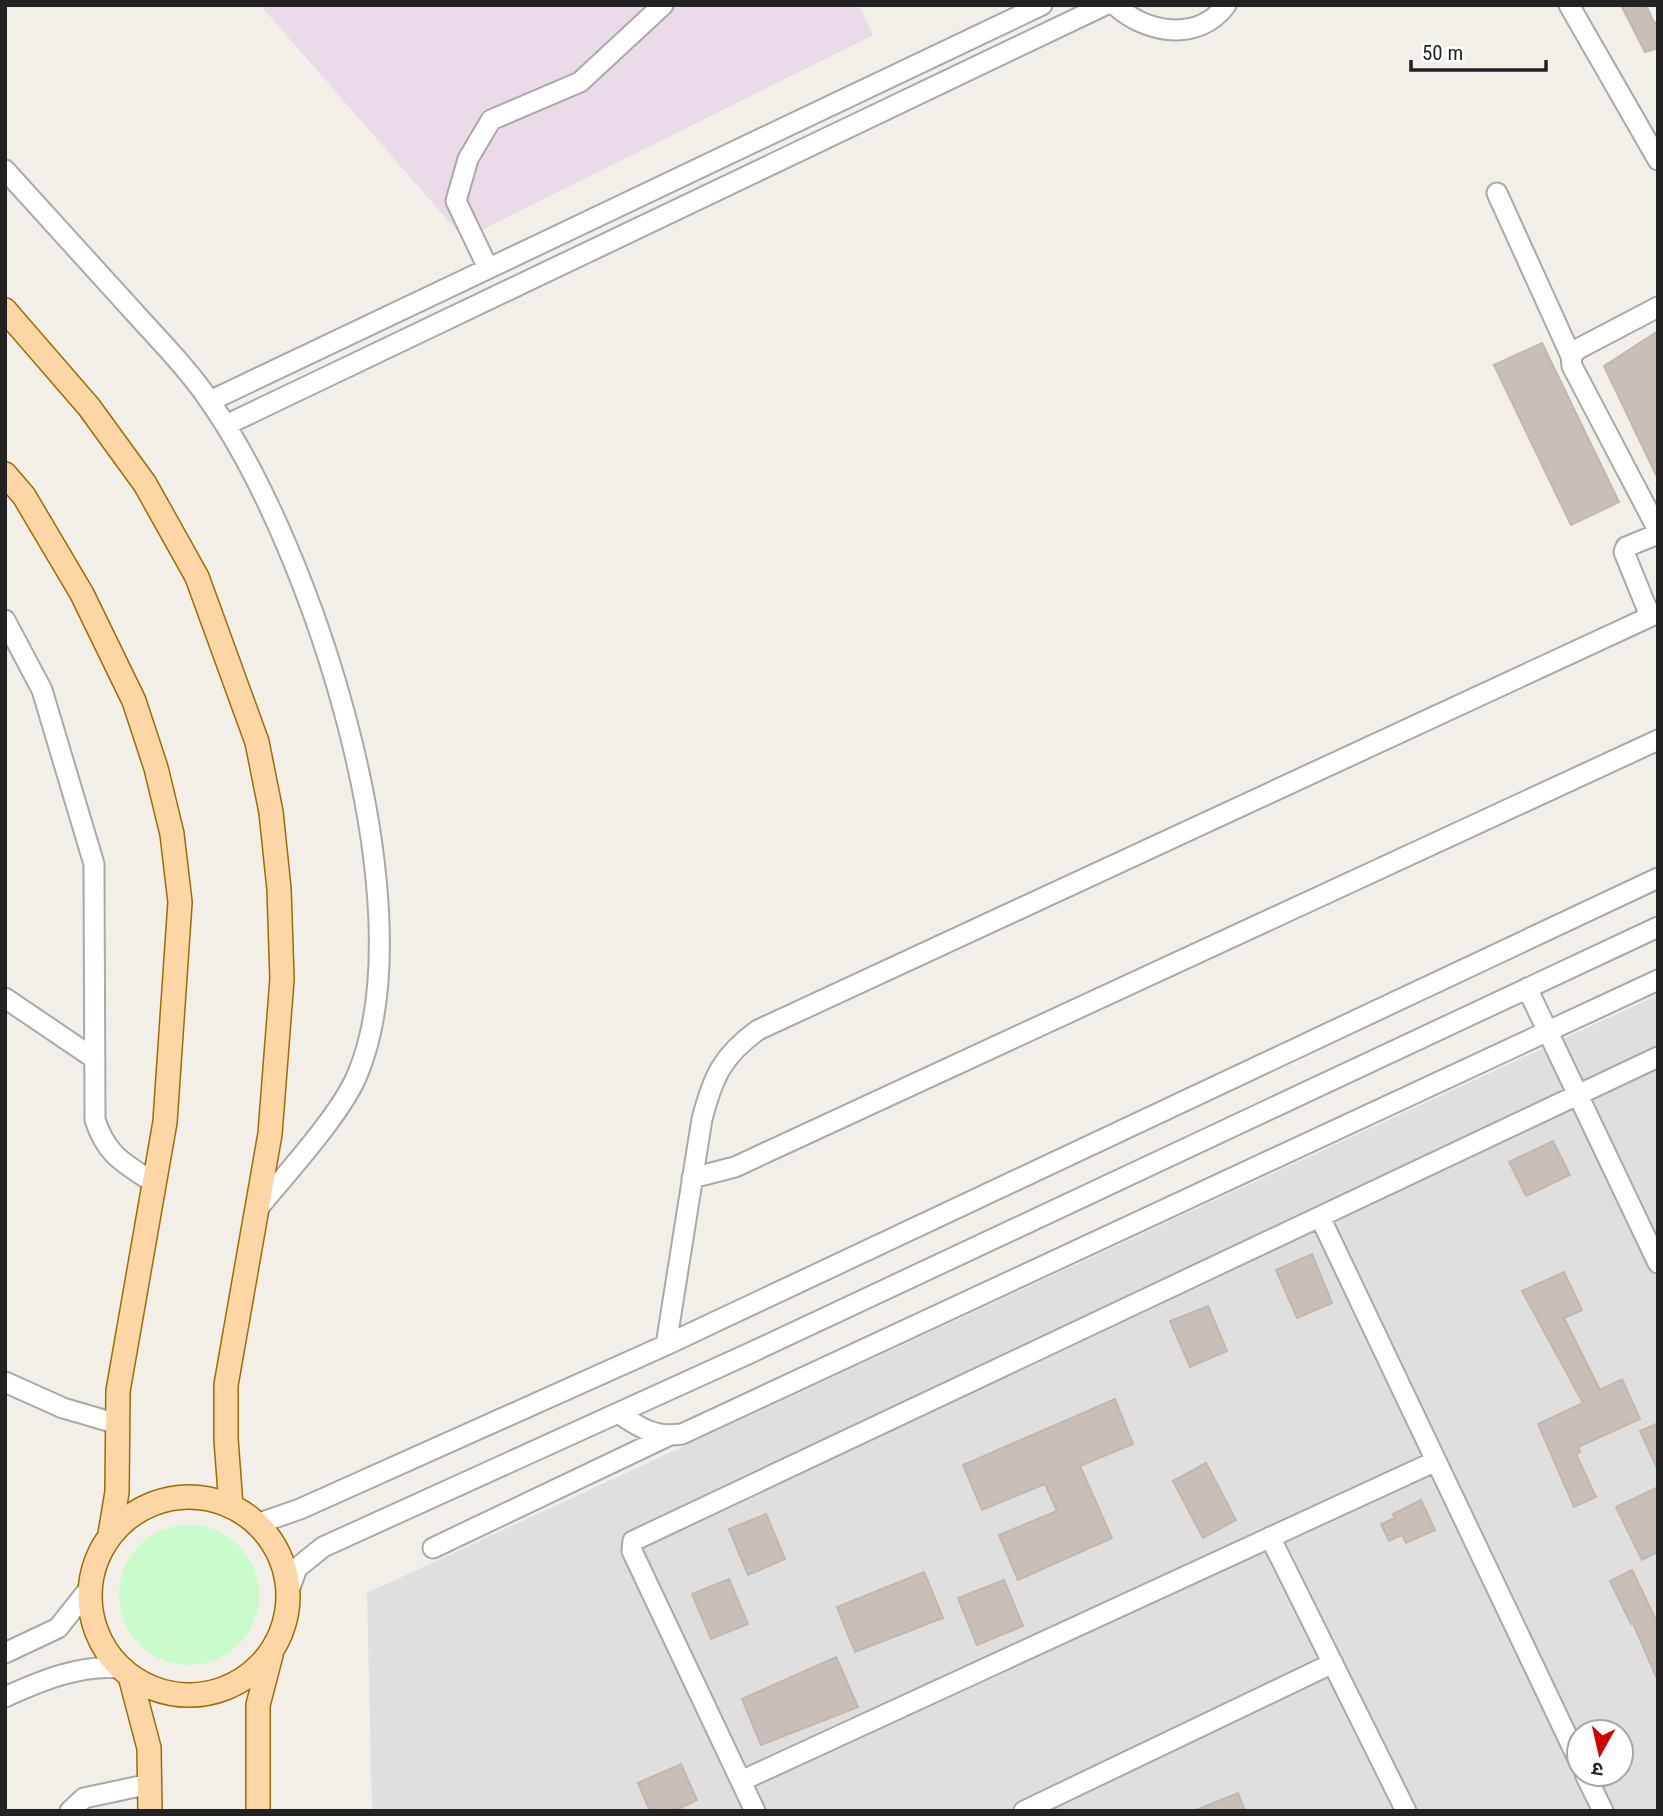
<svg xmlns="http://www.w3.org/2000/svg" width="1663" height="1816" viewBox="0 0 1663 1816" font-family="'Roboto Condensed','Noto Sans Devanagari',sans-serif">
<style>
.residential{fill:#e0dfdf;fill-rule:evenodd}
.industrial{fill:#ebdbe8}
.park{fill:#c8facc}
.building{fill:#c7bfb8;stroke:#c4b6ab;stroke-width:2}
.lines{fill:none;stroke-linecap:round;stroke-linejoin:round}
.minor-casing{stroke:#a9a9a9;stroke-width:23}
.major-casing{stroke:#a06b00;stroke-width:26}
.minor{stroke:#fff;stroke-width:19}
.major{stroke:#fcd6a4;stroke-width:23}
</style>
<rect width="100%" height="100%" fill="#f2efe9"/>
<!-- residential -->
<path class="residential" d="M1658 995V1811H372L367 1593ZM1579 1732H1621V1774H1579Z"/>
<!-- industrial -->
<path class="industrial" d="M260 5H859L873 35 464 239Z"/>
<!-- park -->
<path class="park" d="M119 1595a70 70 0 1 1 140 0a70 70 0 1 1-140 0Z"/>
<!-- building -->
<path class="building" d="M1621 5H1646L1654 23 1658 21V48L1645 52Z
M1658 331V479L1604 366Z
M1542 343 1619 502 1571 525 1494 365Z
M1553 1141 1570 1175 1526 1196 1509 1162Z
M1312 1254 1332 1303 1297 1318 1276 1270Z
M1564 1272 1582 1310 1564 1318 1600 1390 1622 1379 1640 1419 1578 1447 1580 1452 1576 1454 1596 1497 1574 1507 1538 1424 1583 1403 1522 1291Z
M1208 1306 1227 1351 1190 1367 1170 1321Z
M1115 1399 1133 1444 1080 1466 1112 1538 1018 1580 999 1535 1057 1511 1045 1484 982 1510 963 1465Z
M1658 1423V1470L1640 1431Z
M1206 1463 1236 1520 1203 1538 1173 1481Z
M1658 1487V1552L1642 1560 1616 1507Z
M1421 1500 1435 1530 1406 1543 1402 1535 1389 1541 1381 1524 1395 1518 1393 1514Z
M766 1514 785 1559 748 1575 729 1529Z
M1632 1570 1658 1624V1681L1633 1623 1631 1624 1610 1581Z
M924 1572 943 1618 855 1652 837 1607Z
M729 1579 748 1624 711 1639 692 1594Z
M1004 1580 1023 1626 977 1645 958 1598Z
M836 1657 858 1707 761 1745 742 1699Z
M681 1764 697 1800 674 1811H650L638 1783Z
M1238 1793 1245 1811H1196V1810Z"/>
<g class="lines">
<!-- minor casing -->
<g class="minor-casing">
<path id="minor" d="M1115 5C1145 33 1198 43 1226 5
M1569 5 1658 160
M5 170C48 218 91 265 134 312 160 341 189 370 211 403 312 548 428 903 358 1073 342 1114 284 1176 255 1212
M1497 193 1571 356
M488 268 456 201 468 159 491 120 580 82 663 5
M1658 307 1578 349 1571 356 1572 366 1658 530
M210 401 1042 5
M226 425 1105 5
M1650 616 1624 552 1626 547 1658 534
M5 620 42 690 94 864 95 1120C107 1156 124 1163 154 1183
M1527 988 1658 1263
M5 998 95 1059
M692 1178 735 1167 765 1153 1658 740
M1320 1217 1579 1761
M666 1345 702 1119C713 1077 722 1056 758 1030L1658 613
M5 1382 63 1408 118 1424
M618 1413C640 1428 655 1438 682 1434L1658 980
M257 1524 300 1509 666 1345 1658 878
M1270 1537 1406 1811
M433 1548 668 1436
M288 1593 297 1568 323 1547 750 1353 1658 927
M5 1653 58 1628 89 1589
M5 1697C40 1681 81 1664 120 1668
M1585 1774 1603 1811
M741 1781 1436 1461
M70 1811 84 1798 150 1784
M755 1811 632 1551 633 1541 1658 1057
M1024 1811 1333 1663"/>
</g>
<!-- major casing -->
<g class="major-casing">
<path id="major" d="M5 310 89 407 145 484 197 577 257 742 271 812 279 889 282 979 270 1134 226 1385V1439L231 1506
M5 474 24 496 82 594 134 701 156 768 172 834 180 902 165 1122 118 1391 117 1492 110 1534
M90 1596a99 99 0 1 1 198 0a99 99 0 1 1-198 0Z
M130 1676 149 1748 150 1811
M258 1811V1705L271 1655"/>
</g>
<!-- minor -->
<use href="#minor" class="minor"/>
<!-- major -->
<use href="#major" class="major"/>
</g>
<!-- border -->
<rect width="1663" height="1816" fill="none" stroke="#222222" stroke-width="14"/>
<!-- north arrow -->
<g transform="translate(1600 1753) rotate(188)"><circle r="33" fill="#ffffff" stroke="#a7a7a7" stroke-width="2"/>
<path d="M0-5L12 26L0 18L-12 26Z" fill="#d40000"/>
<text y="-10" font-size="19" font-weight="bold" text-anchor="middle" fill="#222222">उ</text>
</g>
<!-- scale -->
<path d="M1411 60v10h135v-10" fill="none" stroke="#222222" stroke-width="3.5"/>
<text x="1422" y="60" font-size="21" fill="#222222" stroke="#ffffff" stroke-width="5" paint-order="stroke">50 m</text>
</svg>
